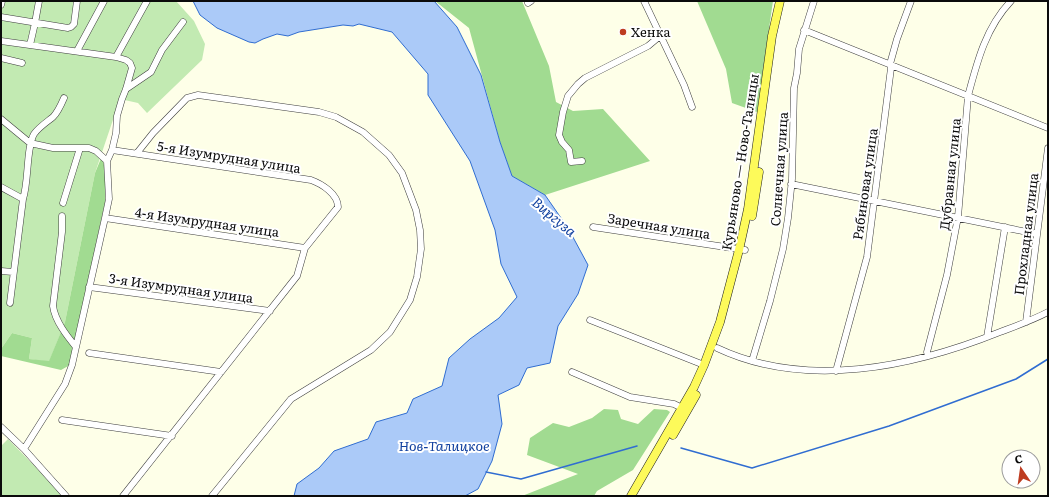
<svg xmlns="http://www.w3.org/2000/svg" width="1049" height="497" viewBox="0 0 1049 497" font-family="Literata,serif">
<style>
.green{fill:#c2eab2}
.forest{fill:#a1db91}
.water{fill:#abcaf8;stroke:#306dd1}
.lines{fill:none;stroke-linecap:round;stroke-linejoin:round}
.stream{stroke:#306dd1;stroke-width:1.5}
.minor-casing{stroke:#3e3e3e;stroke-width:7}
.major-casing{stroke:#1c1c1c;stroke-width:9}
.minor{stroke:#fff;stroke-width:6}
.major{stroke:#fdfa5a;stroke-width:8}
.poi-dot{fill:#be3c20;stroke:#fff;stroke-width:1.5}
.labels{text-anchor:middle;stroke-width:4;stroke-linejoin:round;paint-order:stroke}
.poi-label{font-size:13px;fill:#0b0b0b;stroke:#fff;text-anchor:start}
.street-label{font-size:13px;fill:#0b0b0b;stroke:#fff}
.water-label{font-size:14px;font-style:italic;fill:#12419f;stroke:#fff}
</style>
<rect width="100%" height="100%" fill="#feffe8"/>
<!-- green -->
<path class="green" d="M1 1H176L194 21 205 44 202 60 147 113 138 103 120 99 95 173 65 322 49 362 29 359 32 338 12 333 1 349Z
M8 439 64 496H1V446Z"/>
<!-- forest -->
<path class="forest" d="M435 1H522L549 66 556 102 573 111 603 109 650 161 545 195 512 176 500 142 469 28Z
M697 1H773L757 112 732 103 726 69Z
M102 156 105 170V202L70 365 61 370 1 356V349L12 333 32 338 29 359 49 361 65 322 95 173Z
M604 409 618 410 621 419 638 424 654 409 667 410 670 412 633 470 597 491 594 496H522L578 474 527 455 530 438 553 423 569 427 592 418Z"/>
<!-- water -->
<path class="water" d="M193 1H434L457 27 481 75 500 142 512 176 545 195 568 228 588 265 578 294 558 326 550 363 527 368 519 385 498 395 502 424 492 461 478 489 465 496H294L297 484 319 468 334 451 368 439 376 422 407 413 413 399 442 386 449 358 470 339 499 318 517 297 501 264 495 230 470 161 428 95V74L392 32 359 24 353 26 343 25 299 32 288 36 277 34 263 39 255 43 249 42 217 28 200 15Z"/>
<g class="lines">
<!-- stream -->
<path class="stream" d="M681 448 752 468 889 426 1016 379 1048 359
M486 472 521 479 637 446"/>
<!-- minor casing -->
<g class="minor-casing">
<path id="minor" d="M644 1 684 85 692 107
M528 3 531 1
M1 5 2 1
M1 17 68 28 71 27 74 24 77 1
M804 30 1048 128
M1 41 116 57 126 60 130 63 132 68 126 89 122 99 117 116 116 133 112 150 107 161 109 199 105 218 72 365 65 384 24 449
M30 45 35 23 39 1
M77 51 104 1
M116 57 147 1
M1 58 22 63
M126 89 151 72 162 50 183 22
M1 119 30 143 53 148H89L96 151 107 161
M112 150 311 180C322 184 338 194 338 207L305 248 297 276 123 496
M137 153 153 133 187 98 198 95 319 112 336 117 363 132 389 155 402 173 416 210 420 230 421 249 417 277 410 300 390 332 371 350 291 399 212 496
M582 161 571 162 569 150 562 142 559 135 563 112 568 96 578 84 585 78 648 46 660 36
M791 184 1037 234
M1 187 23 199
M63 203 80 148
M62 216V232L53 306C55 321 67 336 76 347
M105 218 305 248
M593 227 745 250
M1 271 13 272
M89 287 270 311
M10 303 23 199C29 181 26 148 34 134 39 127 47 122 53 117 58 112 61 105 64 98
M590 320 704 365
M1026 322 1048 148
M987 337 1005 227
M717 348C806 390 913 367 1000 332 1016 326 1033 320 1048 312
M89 353 221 372
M928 356 927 352 947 275 958 217 968 96C977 62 986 27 1011 1
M752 361 770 301 783 249 788 218 792 179 794 88 797 73 799 49 814 1
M836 371 867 257 891 68 890 64 897 39 911 1
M572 372 630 397 674 404 682 408
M62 420 172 436
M1 427 24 449 66 496"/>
</g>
<!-- major casing -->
<g class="major-casing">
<path id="major" d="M752 216 759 172
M673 435 696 395
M631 496 694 387 704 365 720 322 739 250 748 209 772 36 780 1"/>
</g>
<!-- minor -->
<use href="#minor" class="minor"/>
<!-- major -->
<use href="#major" class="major"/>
</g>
<!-- markers -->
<circle class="poi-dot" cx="623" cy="32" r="4"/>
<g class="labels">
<!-- poi labels -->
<g class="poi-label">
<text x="631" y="37">Хенка</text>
</g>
<!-- street labels -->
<g class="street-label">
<text transform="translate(229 157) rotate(9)" y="5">5-я Изумрудная улица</text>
<text transform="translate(740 162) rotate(-81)" y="5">Курьяново — Ново-Талицы</text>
<text transform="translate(779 169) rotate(-86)" y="5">Солнечная улица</text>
<text transform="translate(950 174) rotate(-84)" y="5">Дубравная улица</text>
<text transform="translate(865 184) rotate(-82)" y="5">Рябиновая улица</text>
<text transform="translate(207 222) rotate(8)" y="5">4-я Изумрудная улица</text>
<text transform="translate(659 226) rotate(9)" y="5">Заречная улица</text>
<text transform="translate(1026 234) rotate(-83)" y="5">Прохладная улица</text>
<text transform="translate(181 288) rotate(8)" y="5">3-я Изумрудная улица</text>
</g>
<!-- water labels -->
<g class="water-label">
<text transform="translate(554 217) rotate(40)" y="5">Виргуза</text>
<text x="444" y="451">Нов-Талицкое</text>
</g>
</g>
<!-- border -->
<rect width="1049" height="497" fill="none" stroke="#0b0b0b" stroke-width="4"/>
<!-- north arrow -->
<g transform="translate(1021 469) rotate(347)"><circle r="19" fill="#ffffff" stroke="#9d9d9d"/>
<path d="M0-3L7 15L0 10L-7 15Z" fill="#be3c20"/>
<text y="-6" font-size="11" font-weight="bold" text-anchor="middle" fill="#0b0b0b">С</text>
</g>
</svg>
